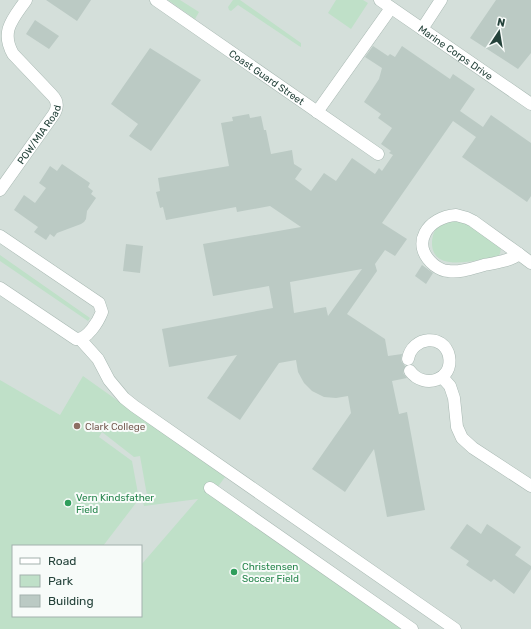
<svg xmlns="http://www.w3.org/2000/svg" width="531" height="629" viewBox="0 0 531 629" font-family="Rubik,sans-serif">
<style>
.built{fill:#d4dfda;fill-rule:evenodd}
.green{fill:#bfe0c8;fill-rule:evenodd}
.building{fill:#bbcac4;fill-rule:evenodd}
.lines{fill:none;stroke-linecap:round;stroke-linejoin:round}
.minor-casing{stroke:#a8b8b2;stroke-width:13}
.minor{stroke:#fff;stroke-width:12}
.education-dot{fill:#8d6e63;stroke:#f7fbf9;stroke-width:1.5}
.leisure-dot{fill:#2e9e5b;stroke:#f7fbf9;stroke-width:1.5}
.labels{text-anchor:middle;stroke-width:4;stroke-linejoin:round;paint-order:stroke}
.street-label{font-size:10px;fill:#24423a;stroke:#f7fbf9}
.education-label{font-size:10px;fill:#785e54;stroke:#f7fbf9;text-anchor:start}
.leisure-label{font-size:10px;fill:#27864d;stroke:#f7fbf9;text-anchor:start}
</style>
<rect width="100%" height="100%" fill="#e6efeb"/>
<!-- built -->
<path class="built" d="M0 0H531V629H0ZM13 546H141V616H13Z"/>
<!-- green -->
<path class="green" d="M168 0H180L199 12 195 19Z
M233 0H240L301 43V47L299 46 238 5 231 11 229 10 228 7Z
M336 0H363L368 3 351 29 328 13Z
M448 220 466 222 501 247 500 254 498 256C480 259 434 274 432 245 432 230 437 227 448 220Z
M0 255 90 318 88 321 0 261Z
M83 376 225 477 212 495 401 629H0V380L60 415ZM102 432 134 457 140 456 148 501 143 502 144 506 198 499 141 565V616H13V546H103L139 499 132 461 99 437Z"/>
<!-- building -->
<path class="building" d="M46 0H91L77 21Z
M496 0H531V53L518 69 470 38Z
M35 20 59 36 49 49 26 34Z
M373 46 388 56 390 54 395 57 402 46 450 79 453 74 475 89 460 111 483 127 491 115 531 143V196L527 202 462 157 476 137 453 121 382 223 407 239 395 256 385 250 375 264 377 271 347 314 385 339 388 356 402 354 401 361 405 366 403 373 407 378 392 381 399 414 407 412 425 510 387 517 374 449 345 492 312 469 351 413 348 396 336 398 324 397 312 391 304 383 298 372 296 360 279 363 240 420 207 398 237 355 169 367 162 329 273 308 269 286 213 296 203 244 301 227 270 206 237 212 236 207 166 220 163 207 160 208 156 192 160 191 158 178 229 166 221 123 233 121 232 117 249 114 250 118 261 116 264 130H266L271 154 292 150 294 164 302 169 295 179 311 191 324 173 336 181 352 158 375 174 379 168 382 171 393 155 389 153 391 151 381 144 392 128 378 118 381 114 364 102 379 79 382 68 365 57ZM362 269 328 316 326 307 294 313 290 282Z
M150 48 201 80 151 151 129 136 138 124 111 104Z
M62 164 90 183 88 187 93 191 91 194 96 198 87 211 86 219 84 222 81 224 57 233 54 237 50 234 46 240 34 232 38 227 14 210 24 195 35 203 46 188 39 183 50 166 57 171Z
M126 244 143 246 140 273 123 271Z
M422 265 433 273 426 284 415 276Z
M467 524 481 534 487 524 521 547 515 555 531 566V569L514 594 494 579 491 582 466 565 469 561 450 548Z"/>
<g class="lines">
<!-- minor casing -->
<g class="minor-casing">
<g id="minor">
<path id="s1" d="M156 0 378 154"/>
<path id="s2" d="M380 0 531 104"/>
<path d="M422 29 441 0"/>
<path d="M317 112 391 8"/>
<path id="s3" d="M0 190 54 114C58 107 58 101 52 95L13 54C0 31 13 19 26 0"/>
<path d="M456 215 467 218 473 221 519 254C510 261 495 263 484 265 473 268 460 273 448 271 443 271 438 268 434 265 409 244 428 217 456 215Z"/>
<path d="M0 236 99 303 102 312C98 322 87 340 76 339L0 288"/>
<path d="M519 254 531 263"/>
<path d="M80 339 98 359 109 380 124 398 134 406 455 629"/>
<path d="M408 359C412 336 444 333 449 356 454 380 424 390 410 371"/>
<path d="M442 377 450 386 454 398 457 427 462 438 473 448 531 486"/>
<path d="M210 488 412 629"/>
</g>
</g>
<!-- minor -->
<use href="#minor" class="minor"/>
</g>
<!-- markers -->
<circle class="education-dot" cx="77" cy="426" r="4"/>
<g class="leisure-dot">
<circle cx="68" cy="503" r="4"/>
<circle cx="234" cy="572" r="4"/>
</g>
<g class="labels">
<!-- street labels -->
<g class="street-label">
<text dy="4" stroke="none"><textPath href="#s2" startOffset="92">Marine Corps Drive</textPath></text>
<text dy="4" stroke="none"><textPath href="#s1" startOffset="135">Coast Guard Street</textPath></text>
<text dy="4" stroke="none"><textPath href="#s3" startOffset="68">POW/MIA Road</textPath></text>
</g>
<!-- education labels -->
<g class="education-label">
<text x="85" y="430">Clark College</text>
</g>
<!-- leisure labels -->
<g class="leisure-label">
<text x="76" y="501">Vern Kindsfather<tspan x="76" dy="12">Field</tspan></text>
<text x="242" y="570">Christensen<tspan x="242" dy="12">Soccer Field</tspan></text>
</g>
</g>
<!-- legend -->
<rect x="12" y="545" width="130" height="72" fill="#f7fbf9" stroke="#a3b1ad"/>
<rect x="20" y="558" width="20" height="6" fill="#ffffff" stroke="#a3b1ad"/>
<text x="48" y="565" font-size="12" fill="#24423a">Road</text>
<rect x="20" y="575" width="20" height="12" fill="#bfe0c8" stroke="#a3b1ad"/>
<text x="48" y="585" font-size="12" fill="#24423a">Park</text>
<rect x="20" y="595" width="20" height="12" fill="#bbcac4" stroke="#a3b1ad"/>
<text x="48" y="605" font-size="12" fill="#24423a">Building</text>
<!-- north arrow -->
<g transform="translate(499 32) rotate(12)" stroke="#f7fbf9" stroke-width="3" paint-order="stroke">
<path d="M0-3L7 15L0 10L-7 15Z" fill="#24423a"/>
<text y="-6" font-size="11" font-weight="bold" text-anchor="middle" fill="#24423a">N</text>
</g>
</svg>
